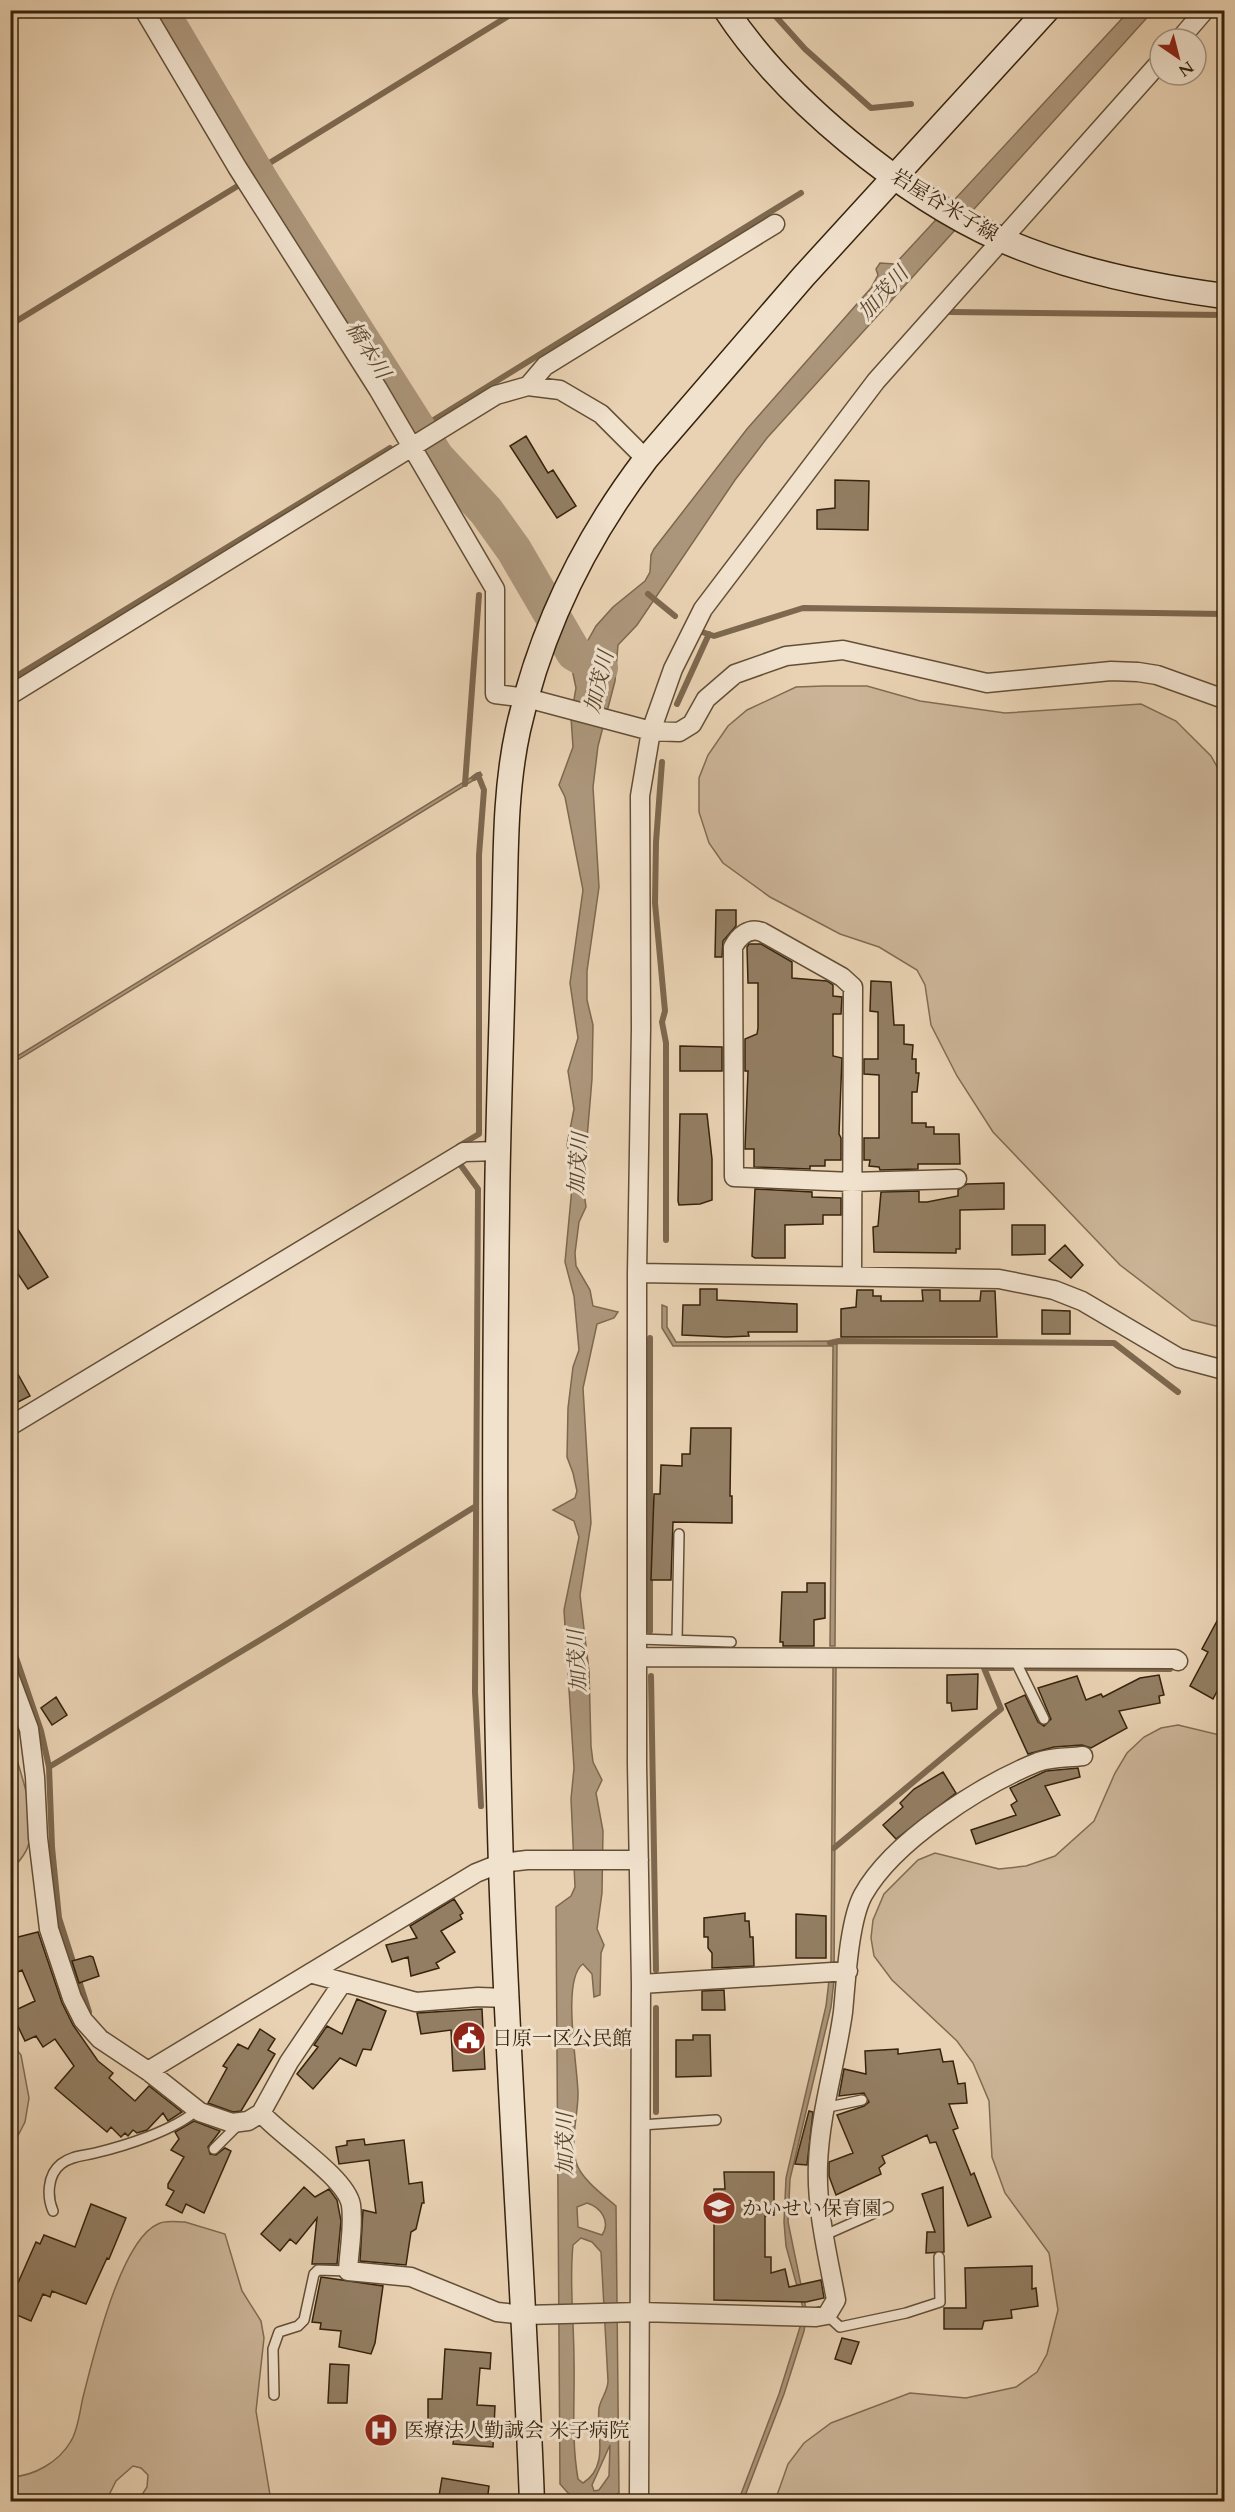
<svg xmlns="http://www.w3.org/2000/svg" width="1235" height="2512" viewBox="0 0 1235 2512" font-family="Cardo,'Noto Serif JP',serif">
<style>
.green{fill:#cbb497;stroke:#806c52;stroke-width:1.5}
.water{fill:#ac967b;stroke:#7d684f;stroke-width:1.5;fill-rule:evenodd}
.lines{fill:none;stroke-linecap:round;stroke-linejoin:round}
.stream{stroke:#7d684f;stroke-width:6}
.river{stroke:#ac967b;stroke-width:36}
.building{fill:#937e63;stroke:#36230d;stroke-width:1.5}
.lane-casing{stroke:#634f36;stroke-width:12}
.street-casing{stroke:#634f36;stroke-width:21}
.secondary-casing{stroke:#36230d;stroke-width:27}
.lane{stroke:#f1e2ce;stroke-width:9}
.street{stroke:#f1e2ce;stroke-width:18}
.secondary{stroke:#f1e2ce;stroke-width:24}
.labels{text-anchor:middle;stroke-width:6;stroke-linejoin:round;paint-order:stroke}
.street-label{font-size:20px;fill:#36230d;stroke:#f1e2ce}
.poi-label{font-size:20px;fill:#36230d;stroke:#f1e2ce;text-anchor:start}
.water-label{font-size:21px;font-style:italic;fill:#59462e;stroke:#f1e2ce}
</style>
<rect width="100%" height="100%" fill="#e9d2b3"/>
<filter id="stains"><feTurbulence type="fractalNoise" baseFrequency=".00333" numOctaves="4"/><feColorMatrix values="0 0 0 0 .2 0 0 0 0 .09 0 0 0 0 .02 0 0 0 .5 -.17"/></filter>
<radialGradient id="worn" r=".72"><stop offset=".6" stop-color="#630" stop-opacity="0"/><stop offset="1" stop-color="#630" stop-opacity=".3"/></radialGradient>
<!-- green -->
<path class="green" d="M824 686H867L920 701 1005 713 1141 704 1176 721 1211 756 1224 779V1328L1192 1320 1120 1265 993 1132 957 1076 931 1025 925 985 917 970 879 947 840 934 770 897 723 863 709 843 699 812V778L708 755 728 726 747 710 796 687Z
M1178 1725 1224 1736V2501H775L788 2464 804 2443 831 2423 910 2393 966 2398 1016 2387 1037 2372 1047 2354 1058 2310 1049 2253 1005 2193 992 2157 989 2101 973 2063 957 2041 892 1980 874 1956 871 1938 873 1920 884 1894 918 1860 935 1853 999 1869 1026 1866 1055 1856 1094 1821 1115 1773 1127 1753 1144 1737 1161 1728Z
M10 1737C19 1770 36 1808 29 1843 27 1853 18 1863 11 1870Z
M11 2043 21 2055 29 2098 25 2122 11 2149Z
M185 2222 225 2234 242 2291 261 2321 264 2338 256 2411 271 2501H138L147 2487 148 2475 141 2468 133 2466 116 2481 106 2501H11V2477C34 2476 59 2462 71 2441 78 2430 80 2410 83 2397 93 2359 120 2240 158 2224 165 2220 177 2222 185 2222Z"/>
<!-- water -->
<path class="water" d="M1129 11H1153L767 438 735 480 637 625 618 645 615 681 598 746 593 787 599 887 587 971V1000L593 1025 592 1079 583 1186 586 1207 579 1222 575 1253 576 1266 590 1290 593 1306 618 1312 614 1318 597 1324 583 1388 591 1523 580 1595 589 1671 591 1746 593 1762 602 1780 596 1793 603 1831 602 1893 597 1929 604 1945 601 1953 600 1995 594 1997 592 1974 583 1964C561 1979 578 2068 578 2094 578 2117 570 2138 576 2162 581 2179 603 2195 616 2206L619 2493 604 2501 576 2502 560 2484 556 1907 571 1896 575 1887 571 1799 574 1768 564 1610 579 1537 574 1521 553 1510 575 1498 577 1491 573 1473 567 1457 568 1408 573 1367 579 1350 574 1296 565 1262 574 1166 567 1145 574 1109 568 1071 578 1038 570 983 583 890 565 797 559 785 573 747 571 717 576 688 572 669 596 626 613 607 645 581 650 572 651 555 654 549 747 429 871 288 878 275 876 269 880 263 895 264ZM587 2203C601 2207 611 2222 602 2235L578 2227 577 2207ZM581 2238 592 2242 601 2252 608 2381C608 2391 601 2398 599 2408 596 2433 610 2466 583 2483L578 2479C571 2438 575 2401 574 2360 574 2321 569 2283 573 2245ZM610 2445 609 2476 599 2490 594 2491 592 2485Z
M480 772 482 775 11 1064V1060Z
M662 1305 667 1307V1327L676 1342 837 1341 835 1646H830L833 1346H673L662 1328Z
M833 1667H836L834 1980 831 2007 790 2179 788 2222 806 2309 803 2308 786 2246 784 2222 786 2178 826 2006 831 1963Z
M801 2324 805 2325 804 2331 784 2394 743 2501 738 2502 779 2394Z"/>
<g class="lines">
<!-- stream -->
<path class="stream" d="M770 10 805 49 871 108 911 104
M255 172 518 10
M950 312 1224 315
M10 325 236 187
M419 429 801 193
M648 594 675 616
M702 632 714 636 803 608 1224 614
M10 680 390 448
M677 704 709 634
M662 762 656 842 655 903 665 1011 662 1022 666 1043V1240
M465 784 479 595
M459 1146 479 1134V855L484 790 478 775 474 778
M457 1160 478 1189 475 1692 481 1806
M830 1343 839 1341 1114 1343 1178 1392
M650 1631V1338
M10 1640 41 1731 49 1767 52 1847 59 1918 89 2012
M1026 1668 1170 1669
M651 1676 656 1970
M49 1767 280 1628 476 1506
M834 1848 1001 1709 984 1668H1011
M656 2008V2112"/>
<!-- river -->
<path class="river" d="M160 10 262 183 436 457 486 511 514 550 574 653 600 668"/>
</g>
<!-- building -->
<path class="building" d="M526 436 548 473 553 470 576 506 557 518 510 446Z
M835 480 869 481 868 530 817 529V510L835 508Z
M716 910H736V926L723 941 722 957H715Z
M749 944H761L792 962V978L827 981 833 985V996L842 997 841 1014H833V1056L842 1058 839 1134 841 1138V1160H825V1166H810V1169L754 1167V1149H745L748 1071H745V1039L757 1034 758 1028V983H748L747 947Z
M871 981 891 982 894 1025H904V1044L913 1045 912 1059H916V1073H919L917 1092H912V1123H926V1127H934V1134H959L960 1164H918V1169L880 1170 879 1167 869 1166 870 1160H864V1138H879V1075L864 1074V1059H878V1012L870 1011Z
M680 1046 722 1047V1071H680Z
M680 1114H707L712 1159V1200L700 1204 679 1205 678 1201Z
M1004 1183V1209L960 1210V1249H956V1253L874 1252 873 1227 878 1226 881 1192 919 1191V1202H927L958 1196V1190L967 1184Z
M755 1189 812 1192V1197L841 1198V1215H823V1224L785 1225V1258H755L752 1256Z
M10 1217 48 1277 28 1289 10 1262Z
M1012 1225H1045V1254L1012 1255Z
M1065 1245 1083 1265 1071 1278 1049 1260Z
M700 1289H717V1300L797 1304V1332H748L749 1336 726 1337 682 1335 683 1305H700Z
M857 1290H873V1296H881V1301H923L922 1290H940V1301H980L981 1291H995L997 1337H841V1309L856 1307Z
M1042 1310 1070 1311V1334H1042Z
M10 1360 30 1396 10 1406Z
M691 1428H731L730 1496H732V1523L673 1522 671 1580H651L654 1494H660L661 1465 682 1466V1454H690Z
M807 1583H825V1618L814 1620V1646H783V1642H780L782 1592H807Z
M1224 1608V1678L1213 1699 1190 1686 1208 1652 1202 1649Z
M978 1674 977 1709 952 1711 951 1703H947V1675Z
M1159 1675 1164 1695 1159 1696 1160 1703 1119 1711 1127 1728 1091 1748 1082 1745 1054 1747 1028 1754 1005 1704 1025 1695 1038 1722 1044 1726 1051 1719 1038 1688 1077 1676 1086 1700 1101 1694 1103 1697 1140 1678Z
M56 1697 67 1715 52 1725 41 1708Z
M1078 1768 1080 1777 1045 1786 1060 1815 976 1844 971 1830 1016 1815 1011 1805 1017 1801 1010 1788 1046 1771Z
M943 1772 956 1793 896 1839 883 1825 903 1807 900 1803 914 1789Z
M454 1899 463 1913 460 1915 462 1919 441 1931 455 1952 436 1963 439 1968 411 1976 408 1957 392 1962 386 1945 417 1938 410 1926Z
M745 1913V1921H749L750 1937H753L754 1966 712 1968V1953L708 1948V1937H704V1918Z
M796 1914 826 1916V1958H796Z
M38 1932 62 2003 73 2025 98 2061 113 2073 109 2078 135 2101 149 2086 182 2112 168 2121 163 2113 147 2130 137 2133 133 2130 128 2136 125 2133 121 2137 111 2127 107 2132 55 2088 74 2066 55 2039 43 2047 36 2036 25 2041 11 2012 35 2001 22 1970 10 1976V1939Z
M90 1956 93 1957 99 1976 79 1983 72 1961Z
M724 1990 725 2010H702V1991Z
M357 1999 386 2011 371 2050 363 2049 356 2066 340 2058 313 2089 297 2074 318 2047 314 2045 327 2026 342 2034Z
M482 2009 485 2069 453 2071 451 2030 421 2034 417 2013Z
M260 2029 275 2039 268 2050 275 2054 241 2111 233 2112 208 2103 227 2068 223 2066 238 2044 248 2049Z
M693 2035H710L711 2076 676 2077V2040H693Z
M898 2049V2054L940 2049 943 2062 953 2061 958 2084 965 2083 967 2103 949 2104 958 2128 953 2130 971 2175 974 2173 991 2217 968 2226 936 2142 930 2143 927 2135 882 2156 885 2163 879 2168 881 2174 836 2195 829 2176V2162L853 2153 837 2115 864 2106 869 2102 864 2093 839 2096 844 2069 866 2074 865 2051Z
M809 2111 813 2112 807 2165 795 2164Z
M194 2121 220 2131 208 2147 210 2154 216 2155 225 2148 231 2151 204 2213 186 2204 182 2213 166 2205 174 2191 168 2188V2184L184 2157 171 2150 179 2139 175 2132Z
M364 2139 365 2145 404 2140 409 2184 422 2182 424 2203H422L416 2229 411 2232 406 2265 360 2261 363 2210 376 2213 369 2160 339 2164 336 2147 347 2145V2141Z
M724 2172H774V2215L765 2216V2257H771V2273L785 2269 789 2287 821 2280 824 2298 806 2302 714 2300V2189H725Z
M304 2187 315 2197 329 2189 337 2200 341 2221 337 2264H312L317 2218 296 2244 290 2239 280 2251 261 2234Z
M943 2187 944 2252 926 2253 927 2232H935L922 2194Z
M91 2204 126 2218 109 2259 107 2258 86 2304 52 2291 50 2297 43 2294 31 2321 10 2312V2301L36 2242 40 2244 44 2235 75 2247Z
M1032 2266V2289L1036 2288 1038 2306 1011 2310 1012 2318 984 2321 982 2329H944V2308H966L965 2268Z
M321 2277 383 2286 375 2343 371 2354 339 2347 341 2331 320 2329 321 2323 312 2322Z
M842 2338 859 2342 851 2364 835 2359Z
M445 2349 491 2353 490 2369 480 2368 477 2405 495 2406 493 2447 453 2444 455 2429 428 2427V2399H442Z
M330 2364 349 2365 347 2403H328Z
M442 2478 489 2486 487 2502H438Z"/>
<g class="lines">
<!-- lane casing -->
<g class="lane-casing">
<path id="lane" d="M639 1639 731 1642
M677 1640 679 1534
M1014 1658 1044 1719
M824 2108 862 2100
M641 2125 716 2120
M214 2149 239 2124
M53 2211C47 2197 47 2175 61 2164 71 2156 83 2156 95 2153 125 2146 175 2130 197 2110
M825 2235 888 2207
M827 2315 840 2327 906 2313 940 2302 939 2257
M274 2395 273 2349 279 2332 298 2326 304 2320 314 2274 318 2270 348 2271"/>
</g>
<!-- street casing -->
<g class="street-casing">
<path id="street" d="M144 10 237 167 378 389 495 589V694L527 698 651 731 679 732 692 724 706 699 735 674 786 656 843 650 987 683 1111 671 1138 672 1157 675 1224 699
M1180 39 1205 10
M528 386 560 390 601 414 646 459
M10 695 496 395 528 386 545 366 775 224
M637 1273 999 1279 1054 1290 1082 1301 1179 1358 1224 1370
M852 1275 853 987 842 977 762 932C749 927 739 936 733 947L734 1177 852 1182 957 1179
M10 1426 464 1152 498 1151
M639 1657 1175 1659 1178 1661
M10 1678 29 1729 35 1777 38 1838 49 1929 72 1998 83 2020 100 2039 148 2071 200 2112 232 2123 248 2121 261 2113C282 2137 346 2177 351 2205 354 2226 349 2250 348 2271L411 2277 497 2312 525 2315 640 2312 816 2317 827 2315 836 2300C828 2256 816 2209 818 2164 820 2112 836 2063 843 2012 846 1981 849 1921 863 1895 893 1841 981 1785 1038 1762 1052 1757 1069 1758 1083 1756
M310 1973 416 2002 478 1997 507 1998
M641 1984 848 1971
M148 2071 476 1873 501 1863 527 1860H639
M261 2113 289 2062 343 1982
M639 2502 641 1984 637 1764V1273L641 1028 640 796 651 731 673 669 703 609 876 381 1160 62"/>
</g>
<!-- secondary casing -->
<g class="secondary-casing">
<path id="secondary" d="M726 10C784 99 904 196 1000 239 1070 270 1149 286 1224 296
M532 2502C524 2290 508 2078 501 1866 494 1647 494 1428 497 1209 498 1115 502 1021 504 927 506 862 504 794 518 730 540 631 585 539 646 459L803 277 1047 10"/>
</g>
<!-- lane -->
<use href="#lane" class="lane"/>
<!-- street -->
<use href="#street" class="street"/>
<!-- secondary -->
<use href="#secondary" class="secondary"/>
</g>
<!-- icons -->
<defs>
<g id="civic-disc" transform="scale(1.725)"><circle r="9.5" fill="#8f2418" stroke="#f1e2ce"/><path d="M-.6-6.5H3V-4.5H.6V-3L4-1V1h2V6H-6V1h2V-1L-.6-3ZM-1.2 2.5V6h2.4V2.5Z" fill="#fff"/></g>
<g id="school-disc" transform="scale(1.725)"><circle r="9.5" fill="#8f2418" stroke="#f1e2ce"/><path d="M0-5L7-2L0 1L-7-2ZM-4 1L0 2.5L4 1V4Q0 6-4 4Z" fill="#fff"/></g>
<g id="hospital-disc" transform="scale(1.725)"><circle r="9.5" fill="#8f2418" stroke="#f1e2ce"/><path d="M-5-5h3v3.5h4V-5h3V5h-3V1.5h-4V5h-3Z" fill="#fff"/></g>
</defs>
<g fill-rule="evenodd">
<use href="#civic-disc" x="469" y="2038"/>
<use href="#school-disc" x="719" y="2208"/>
<use href="#hospital-disc" x="381" y="2430"/>
</g>
<g class="labels">
<!-- street labels -->
<g class="street-label">
<text transform="translate(945 205) rotate(31)" y="7">岩屋谷米子線</text>
</g>
<!-- poi labels -->
<g class="poi-label">
<text x="492" y="2045">日原一区公民館</text>
<text x="742" y="2215">かいせい保育園</text>
<text x="404" y="2437">医療法人勤誠会 米子病院</text>
</g>
<!-- water labels -->
<g class="water-label">
<text transform="translate(883 293) rotate(-48)" y="7">加茂川</text>
<text transform="translate(368 350) rotate(58)" y="7">橋本川</text>
<text transform="translate(599 682) rotate(-76)" y="7">加茂川</text>
<text transform="translate(578 1164) rotate(-86)" y="7">加茂川</text>
<text transform="translate(577 1661) rotate(-93)" y="7">加茂川</text>
<text transform="translate(565 2144) rotate(-90)" y="7">加茂川</text>
</g>
</g>
<!-- margin -->
<rect width="1235" height="2512" fill="none" stroke="#e9d2b3" stroke-width="36"/>
<rect x="12" y="12" width="1211" height="2488" fill="none" stroke="#36230d" stroke-width="3"/>
<rect x="18" y="18" width="1199" height="2476" fill="none" stroke="#36230d" stroke-width="1.5"/>
<!-- north arrow -->
<g transform="translate(1178 57) rotate(145)"><circle r="28" fill="#f1e2ce" stroke="#a69681" stroke-width="1.5"/>
<path d="M0-4.5L10 22L0 15L-10 22Z" fill="#8f2418"/>
<text y="-9" font-size="16" font-weight="bold" text-anchor="middle" fill="#36230d">N</text>
</g>
<rect width="100%" height="100%" filter="url(#stains)"/>
<rect width="100%" height="100%" fill="url(#worn)"/>
</svg>
